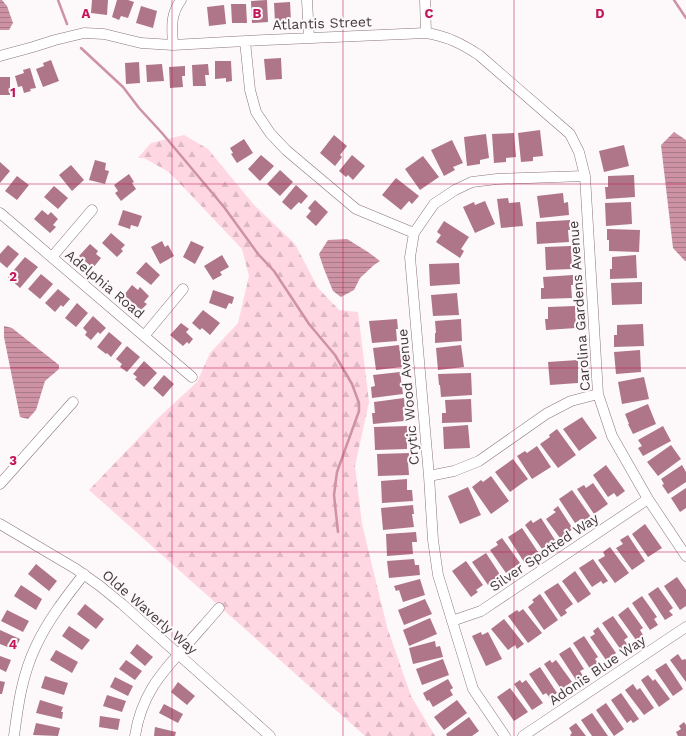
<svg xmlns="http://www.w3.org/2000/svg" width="686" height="736" viewBox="0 0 686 736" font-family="'Work Sans',sans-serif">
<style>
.forest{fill:url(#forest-firs)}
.water{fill:url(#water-rules)}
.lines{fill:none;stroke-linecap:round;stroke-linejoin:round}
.stream{stroke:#cd93a5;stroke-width:2.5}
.building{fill:#ae7688}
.minor-casing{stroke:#8a757b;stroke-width:11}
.minor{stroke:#fff;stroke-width:10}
.grid{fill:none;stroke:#c2185b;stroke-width:1;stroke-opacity:0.55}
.labels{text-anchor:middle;stroke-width:4;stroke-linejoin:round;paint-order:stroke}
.street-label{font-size:14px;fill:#443a3d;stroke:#fdf8fa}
.grid-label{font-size:13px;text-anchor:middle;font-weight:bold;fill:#c2185b;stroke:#fdf8fa;stroke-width:4;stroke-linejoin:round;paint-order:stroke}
</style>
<defs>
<pattern id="forest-firs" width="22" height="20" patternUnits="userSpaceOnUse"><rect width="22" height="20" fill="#ffd7e3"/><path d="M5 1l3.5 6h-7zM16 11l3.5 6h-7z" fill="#dcb9c4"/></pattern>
<pattern id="water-rules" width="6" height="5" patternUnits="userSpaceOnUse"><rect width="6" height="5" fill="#cd93a5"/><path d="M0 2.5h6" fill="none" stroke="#a87988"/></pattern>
</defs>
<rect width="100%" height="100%" fill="#fdf8fa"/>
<!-- forest -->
<path class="forest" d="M184 135 208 149 254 205 295 244 318 288 339 310 358 312 369 402 355 466 362 524 387 627 411 696 435 736H365L89 490 157 419 197 382 210 353 238 323 249 276 242 249 169 172 144 158H138L151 143Z"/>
<!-- water -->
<path class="water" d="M0 0H2L7 6 13 23 9 30H0Z
M674 132 686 140V261H685L673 248 661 145Z
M347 239 368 252 380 261 374 265 360 278 354 290 341 297 333 291 324 269 319 254 328 240Z
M4 326 12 328 59 365V369L45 381 36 410 28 419 20 417 4 337Z"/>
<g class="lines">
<!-- stream -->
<path class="stream" d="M58 0 67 24
M674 0 686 18
M81 48 123 87 139 108 162 133 224 207 258 254 274 271 309 324 335 355 352 384 359 403V411L337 472 334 495 338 532"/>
</g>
<!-- building -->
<path class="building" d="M92 0H108L107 15 91 13Z
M117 0H128L134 2 128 18 121 16 119 20 112 17Z
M267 0 268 22 252 23 251 1Z
M290 2 291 21 275 22 274 3Z
M231 4H246L247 23H232Z
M224 5 226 24 209 26 207 7Z
M141 6 157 11 153 28 136 23Z
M281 58 282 79 266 80 264 59Z
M51 60 59 81 43 87 36 69 44 66 43 63Z
M215 61H231L232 81 226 82V78L215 79Z
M139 62 140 83 126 84 125 63Z
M162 64 164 81 147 82 146 65Z
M208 64 209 75H205L206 86H193L192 65Z
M185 66V76H182L183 87 170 88 169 67Z
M30 68 36 88 30 89 31 91 24 93 22 86 18 87 15 76 24 73 23 70Z
M0 77H10V95H0Z
M540 130 543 156 533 157V161L521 162 518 133Z
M514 133 516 157 506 158V162L494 163 492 134Z
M486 134 489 158 480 160V164L467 166 464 137Z
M334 135 347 146 340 155 342 157 335 166 320 153Z
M244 139 253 153 237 163 231 154 233 153 230 148Z
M452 140 463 163 453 167 455 170 444 176 431 150Z
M624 145 629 166 604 172 599 151Z
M261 155 274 166 260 181 248 169Z
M352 155 365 166 353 180 348 175 346 177 339 171Z
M423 156 439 177 420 190 405 169Z
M95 160 106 163 105 170 109 171 105 184 89 180Z
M0 162 10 171 0 183Z
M71 165 84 180 72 191 59 175Z
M280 170 293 182 280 196 267 184Z
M129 174 134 182 132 183 136 189 121 201 115 193 118 191 114 185Z
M634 175 635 197 606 199 605 187H608V176Z
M17 176 29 185 17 200 5 191Z
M396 178 419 196 412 204 409 201 401 210 382 195Z
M296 185 308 196 301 204 299 202 291 210 282 202Z
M54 186 68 198 58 209 44 197Z
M563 193 564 203 568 202 569 215 540 218 537 196Z
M508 198 509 203 520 202 523 226 501 228 497 199Z
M315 200 328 212 316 226 306 217 311 211 308 208Z
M485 201 495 224 475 233 463 207 474 202 475 205Z
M631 202 632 224 606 226 605 203Z
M42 210 48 215 51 212 58 219 53 225 56 227 50 233 34 219Z
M123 210 142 216 138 227 131 225 130 229 118 225Z
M570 220V230H568L569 242 537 244 536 222Z
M444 221 469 237 461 249 464 251 460 258 436 242 441 235 437 232Z
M607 229 640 230 639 252 609 251V240H607Z
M111 233 125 245 121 249 123 251 117 257 102 243Z
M162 241 165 247 168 245 174 256 160 264 151 247Z
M191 241 204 247 195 264 183 257Z
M90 244 98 251 96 254 101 258 93 268 79 256Z
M8 245 19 254 7 268 0 262V254Z
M571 246 572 269 546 270 545 247Z
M222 255 229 267 220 272 222 275 213 280 204 266Z
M636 255 637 278 610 279V269H612V257Z
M25 257 38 267 20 288 8 277Z
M146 262 160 275 151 285 136 273Z
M459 263 460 284 430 286 429 264Z
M41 274 53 284 40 299 28 289Z
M573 275V285H571L572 298 541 299V288H544L543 277Z
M642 282V304L612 305 611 283Z
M132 285 138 290 140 287 149 296 144 302 147 304 141 310 124 295Z
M58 289 70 299 63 307 61 305 55 312 45 303Z
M213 290 234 297 232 304 229 303 226 309 209 303Z
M457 293 459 315 433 316 431 295Z
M77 303 88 313 76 327 65 318Z
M575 306 576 328 546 330 545 319H548V307Z
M203 310 220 323 210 335 202 328 200 330 192 323Z
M93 316 106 328 100 334 98 332 91 340 85 335 87 332 83 328Z
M397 319 398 329H396L397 341 372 343 369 321Z
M461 319 462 341 435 343V333H436L435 321Z
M181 323 189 329 186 332 193 339 189 344 187 342 183 346 170 335Z
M643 324 644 346 614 347V335H617V325Z
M109 332 122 343 111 357 107 353 106 354 97 347Z
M399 345 402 367 376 370 373 348Z
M461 345 464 367 438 370 436 348Z
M127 346 140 357 127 372 120 367 122 364 116 359Z
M640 350 641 372 616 374 614 352Z
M578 360V383L550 385 548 362Z
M144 361 157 373 144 387 135 379 137 377 133 374Z
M400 372 403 394 372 398 371 387 375 386 373 375Z
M471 373 472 395 441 397 440 385H439L438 374Z
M164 375 174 384 163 397 153 388Z
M644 377 649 399 622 404 618 382Z
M404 398 405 409H403L404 421 373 424 372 413H375L374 402Z
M471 399 472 422 442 423V413H446L445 400Z
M648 404 656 424 633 434 628 424H629L625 414Z
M582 417 597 438 579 451 563 429Z
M468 425 470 448 444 449 443 427Z
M407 426V449L375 450 374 427Z
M663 426 671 441 643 456 638 448 642 446 638 440Z
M557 429 576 455 558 468 540 444 550 437 549 435Z
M671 445 681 459 658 476 647 462Z
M537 446 551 467 532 479 517 456 525 451 527 453Z
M410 453V462H408L409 475 378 476 377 454Z
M513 459 528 479 510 492 495 472Z
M606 465 625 491 617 497 614 493 608 497 593 475Z
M682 465 686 472V482L668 494 662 485 664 484 661 479Z
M491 476 509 501 491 514 472 487 481 480 483 482Z
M407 479V490H412L413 501 382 503 381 481Z
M593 483 608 504 594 514 577 489 584 485 586 488Z
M468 487 481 515 460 524 448 496Z
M686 488V508L680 512 671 498Z
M572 490 591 517 583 522 581 519 575 523 559 499Z
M413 505 414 514H412L414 527 383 530 381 508Z
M558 506 573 529 560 538 546 519 556 512 553 510Z
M541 518 555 540 542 549 525 525 531 520 533 523Z
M645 524 662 548 648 557 632 534Z
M522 528 538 552 524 562 508 537Z
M416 532 417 542H412L413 554 387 556 386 534Z
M628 535 645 561 632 570 616 548 623 544 620 540Z
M502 538 520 563 506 573 490 550 498 545 496 542Z
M610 547 629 573 615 583 598 560 605 556 603 552Z
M486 553 501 576 488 585 472 562Z
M414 559 415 565H419L420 575 389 578 387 561Z
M593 559 608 581 603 584 601 581 592 587 579 568Z
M466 561 483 585 476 590 478 592 471 597 452 571Z
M36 564 57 581 49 591 28 574Z
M575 571 591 594 578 603 562 581Z
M677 577 686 590V606L680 610 664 586Z
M420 579 425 595 403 602 399 590 396 591 394 586Z
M558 583 573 604 565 610 567 613 561 617 544 592Z
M21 585 42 599 36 610 14 596Z
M658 587 673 608 669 611 673 615 665 620 648 594Z
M540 594 558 620 544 630 528 607 534 602 532 600Z
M642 596 657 617 654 619 658 625 650 630 632 603Z
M425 599 432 614 404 625 398 610Z
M85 604 104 619 96 629 77 614Z
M628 607 643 628 640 630 643 635 636 640 618 615Z
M523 609 542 633 528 643 508 616 517 610 519 612Z
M7 610 29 621 23 632 1 621Z
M613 616 628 637 624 640 628 645 621 650 602 623Z
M430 618 437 634 409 646 403 630Z
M504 619 524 644 517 649 515 645 508 650 491 629Z
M69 626 90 640 82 650 62 636Z
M598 627 616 653 606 660 590 637 595 634 593 631Z
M0 630 20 639 15 650 0 644Z
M481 632 482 635 488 632 502 659 486 666 472 636Z
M584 636 598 657 595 659 599 665 591 670 573 643Z
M435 641 436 647 440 646 443 657 413 664 409 648Z
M137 644 153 657 145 666 130 653Z
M570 647 584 669 580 671 583 676 576 680 559 654Z
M56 650 78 662 72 673 50 660Z
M678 654 682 660 685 659 686 660V682L670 660Z
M0 656 11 660 6 672 0 669Z
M443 659 449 675 422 685 416 669Z
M126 660 142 671 135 680 119 669Z
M550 660 552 663 556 660 572 682 561 689 544 664Z
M666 663 683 689 673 696 655 670Z
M540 667 557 693 550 698 546 693 543 695 529 674Z
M648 675 653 681 655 679 670 699 659 707 641 680Z
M45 676 68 683 64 695 41 688Z
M115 677 133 686 128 696 110 687Z
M448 679 453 688 450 690 453 695 433 707 429 700 427 701 423 693Z
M520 680 522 683 526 680 543 703 532 710 514 684Z
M0 681 5 682 2 694H0Z
M178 682 195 696 187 705 171 692Z
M633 684 637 690 640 688 654 708 644 715 625 690Z
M510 688 528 712 514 721 497 697Z
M621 693 639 719 633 723 631 720 627 723 611 700Z
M107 695 126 701 122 712 103 706Z
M40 700 63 707 61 712H63L62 719 36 713Z
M457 700 467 713 444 730 434 717Z
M606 703 624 729 614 736 596 710Z
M164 704 183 714 178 723 159 713Z
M592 713 608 736H592L581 720Z
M100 716 120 719 118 730 99 727Z
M469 717 479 731 472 736H447L446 734Z
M684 722 686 725V736H678L676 732 681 729 679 726Z
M36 723 60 728 58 736 33 735Z
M576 723 586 736H571L570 735 572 733 569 728Z
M155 727 176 732 175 736H154Z"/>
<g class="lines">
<!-- minor casing -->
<g class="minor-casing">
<path id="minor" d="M307 0 309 38
M425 0 426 33
M245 41 250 90 256 112 270 133 286 150 356 209 414 233
M173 45C172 28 170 15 181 0
M0 56 33 47 55 40 84 33 104 34 141 43 173 45 245 41 426 33C447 36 462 44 479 55L570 134 579 152 585 176 598 394 612 436 648 499 686 556
M0 213 192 377
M52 257 92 210
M144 336 183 289
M429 476 454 471 479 461 546 414 571 401 598 394
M0 484 73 402
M0 524 76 569 100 586 122 604 270 736
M452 621 481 611 648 499
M14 736C18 705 22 675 36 646 48 620 66 597 84 574
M135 736C141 697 159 675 185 647 196 634 208 621 219 608
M505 736 473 689 438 575 433 540 429 476 410 257 414 233 434 204 455 190 472 182 497 179 585 176
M523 736 686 627"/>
</g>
<!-- minor -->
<use href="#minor" class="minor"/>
</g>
<!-- grid -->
<path class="grid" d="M172 0V736M343 0V736M514 0V736M0 184H686M0 368H686M0 552H686"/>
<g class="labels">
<!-- street labels -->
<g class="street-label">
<text transform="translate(322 23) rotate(-2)" y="5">Atlantis Street</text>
<text transform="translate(105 284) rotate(40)" y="5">Adelphia Road</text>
<text transform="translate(579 306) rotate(-94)" y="5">Carolina Gardens Avenue</text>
<text transform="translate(408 397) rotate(-95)" y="5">Crytic Wood Avenue</text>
<text transform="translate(544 552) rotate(-34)" y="5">Silver Spotted Way</text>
<text transform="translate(150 612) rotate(41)" y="5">Olde Waverly Way</text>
<text transform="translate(597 670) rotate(-34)" y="5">Adonis Blue Way</text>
</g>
</g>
<g class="grid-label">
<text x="86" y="18">A</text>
<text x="257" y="18">B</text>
<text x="429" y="18">C</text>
<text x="600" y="18">D</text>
<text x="13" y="97">1</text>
<text x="13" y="281">2</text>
<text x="13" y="465">3</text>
<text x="13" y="649">4</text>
</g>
</svg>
